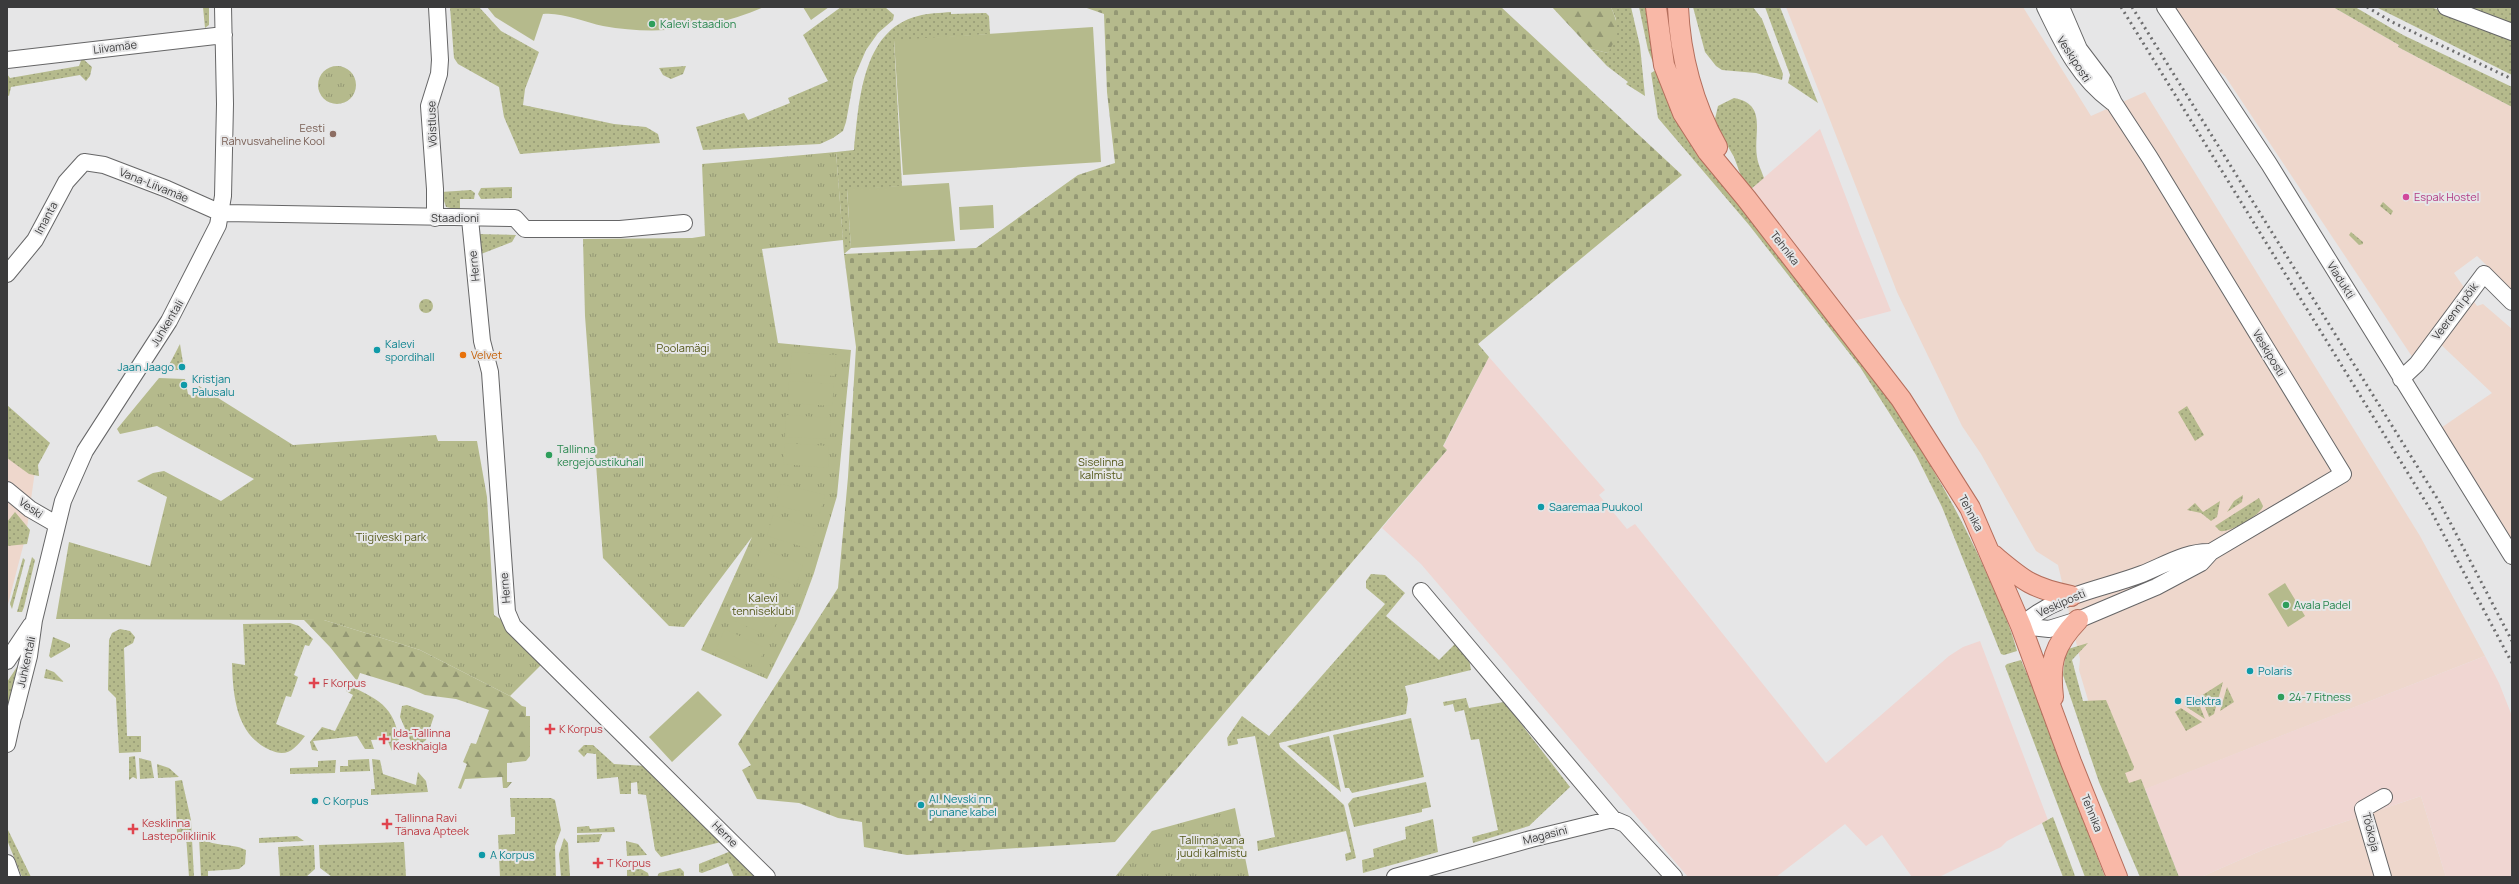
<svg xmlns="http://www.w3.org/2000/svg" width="2519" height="884" viewBox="0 0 2519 884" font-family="Manrope,sans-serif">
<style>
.commercial{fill:#eed7cc}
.industrial{fill:#f0d6d2}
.grass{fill:url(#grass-dots)}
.forest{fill:url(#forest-firs)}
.cemetery{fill:url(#cemetery-stones)}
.park{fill:url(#park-tufts)}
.garden{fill:#b5ba8c}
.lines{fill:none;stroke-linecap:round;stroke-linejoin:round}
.minor-casing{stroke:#666667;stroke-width:18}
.major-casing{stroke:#b46e5c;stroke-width:22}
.minor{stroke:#fff;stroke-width:16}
.major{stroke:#f9b8a7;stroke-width:20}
.rail{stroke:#6e6e6f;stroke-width:3;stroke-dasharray:2 4;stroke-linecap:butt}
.leisure-dot{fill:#2e9e5b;stroke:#e6e6e7;stroke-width:1.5}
.education-dot{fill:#8d6e63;stroke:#e6e6e7;stroke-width:1.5}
.hotel-dot{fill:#d1479c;stroke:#e6e6e7;stroke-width:1.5}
.culture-dot{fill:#0f9aa8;stroke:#e6e6e7;stroke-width:1.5}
.food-dot{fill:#e8710a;stroke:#e6e6e7;stroke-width:1.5}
.health-dot{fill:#e0444e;stroke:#e6e6e7;stroke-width:1.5}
.labels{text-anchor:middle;stroke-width:4;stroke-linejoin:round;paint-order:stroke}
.leisure-label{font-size:11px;fill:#27864d;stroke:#e6e6e7;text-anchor:start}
.street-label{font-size:11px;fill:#3b3b3c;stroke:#e6e6e7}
.education-label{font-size:11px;fill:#785e54;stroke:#e6e6e7;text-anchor:end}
.hotel-label{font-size:11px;fill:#b23c85;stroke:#e6e6e7;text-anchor:start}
.culture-label{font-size:11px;fill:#0d838f;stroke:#e6e6e7;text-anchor:start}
.park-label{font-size:11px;fill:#545819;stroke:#e6e6e7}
.food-label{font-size:11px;fill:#c56008;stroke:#e6e6e7;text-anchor:start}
.health-label{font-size:11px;fill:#be3a42;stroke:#e6e6e7;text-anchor:start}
</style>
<defs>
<pattern id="grass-dots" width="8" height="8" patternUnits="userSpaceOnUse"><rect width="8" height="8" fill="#b5ba8c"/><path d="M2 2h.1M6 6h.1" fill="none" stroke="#949874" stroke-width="1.8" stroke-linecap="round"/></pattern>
<pattern id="forest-firs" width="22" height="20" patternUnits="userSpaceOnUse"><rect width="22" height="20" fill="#b5ba8c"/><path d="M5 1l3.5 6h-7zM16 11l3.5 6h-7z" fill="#949874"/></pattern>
<pattern id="cemetery-stones" width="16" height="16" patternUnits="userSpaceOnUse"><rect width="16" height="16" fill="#b5ba8c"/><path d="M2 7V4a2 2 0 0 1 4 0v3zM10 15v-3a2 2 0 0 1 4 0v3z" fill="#949874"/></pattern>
<pattern id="park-tufts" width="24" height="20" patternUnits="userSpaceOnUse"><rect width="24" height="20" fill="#b5ba8c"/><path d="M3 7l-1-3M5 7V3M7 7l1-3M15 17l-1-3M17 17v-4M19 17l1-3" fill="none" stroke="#949874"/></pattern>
</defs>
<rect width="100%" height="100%" fill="#e6e6e7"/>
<!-- commercial -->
<path class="commercial" d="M1786 7H2023L2091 116 2145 92 2420 536 2485 656 2118 800 2079 670 2080 659 2058 565 2036 551 1981 454 1962 426 1897 292Z
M2173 7H2333L2399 45 2398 47 2512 107V290L2477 256 2454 273 2477 306 2483 304 2512 329V556L2435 432 2492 393 2435 339 2417 364 2225 76 2211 65Z
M7 444 35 471 26 535 7 608Z
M2421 796 2446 877H2201L2267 848Z"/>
<!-- industrial -->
<path class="industrial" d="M1820 129 1860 234 1891 311 1853 321 1751 189Z
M1489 357 1605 490 1599 495 1627 529 1635 524 1826 763 1949 656 1963 647 1980 641 2048 820 2007 841 2001 847 1939 877H1912L1882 835 1866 846 1845 824 1776 877H1688L1421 564 1382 528 1447 450 1443 447Z
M2485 656 2499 683 2512 716V877H2446L2421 796 2267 848 2201 877H2179L2145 789Z"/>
<!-- grass -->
<path class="grass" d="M203 7H209V25L205 28Z
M450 7H479L501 31 539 52 525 89 523 105 614 124 646 127 658 134 660 143 520 154 504 117 499 87 458 64 454 58Z
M841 7H885L894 15 893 20 878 33 866 50 854 78 846 122 843 131 833 138 820 144 703 150 696 127 744 113 748 120 790 103 788 98 828 81 803 35Z
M1611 7H1631L1640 46 1645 96 1626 84 1628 82 1607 66 1591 49 1608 53 1616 19Z
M1639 7H1647L1654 55 1904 422C1937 474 1966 526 1991 583 2001 605 2011 628 2017 651L2004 655 2001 654 1942 507 1916 455 1860 367 1749 225 1658 118 1651 73 1656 70 1648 50Z
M1693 7H1753L1762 19 1783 74 1782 80 1756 73 1722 70 1716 66 1705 52Z
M1765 7H1780L1818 103 1788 83 1790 75Z
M2333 7H2355L2403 35 2512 87V107L2398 47 2399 45Z
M2376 7H2431L2512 38V75Z
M2462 7H2512V27Z
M951 12V14L986 13 989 16 990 34 894 41 902 186 847 190 851 248 844 254 836 152 854 150C859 104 861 30 918 16 928 13 940 13 951 12Z
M82 58 92 67 90 76 86 81 80 75 11 87 9 96 7 95V74L10 78 79 66Z
M686 66 683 74 671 79 663 75 659 68Z
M1734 98C1768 104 1753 133 1757 157 1758 164 1762 172 1764 178L1751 189 1741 176 1734 157 1716 126 1715 119 1718 106Z
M512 187V198L481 199 478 194 481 188Z
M471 190 475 193 474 199H460V210L446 207 441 192Z
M2383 202 2393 211 2391 215 2380 206Z
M2351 232 2363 242V244L2359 245 2349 235Z
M475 234 516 235 512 242 476 256Z
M419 306a7 7 0 1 1 14 0a7 7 0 1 1-14 0Z
M180 344 184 369 162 372 169 365Z
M7 405 50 443 38 465 39 476 29 474 7 458Z
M2187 406 2204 435 2195 441 2178 412Z
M2243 495 2242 502 2227 512 2234 501Z
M2259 498 2263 506C2261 515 2230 533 2220 531L2215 526Z
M2220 501 2217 517 2211 521 2201 513 2187 510 2195 503 2203 512Z
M15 512 30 530 27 544 7 546V522Z
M32 557 35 560 24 607 22 612H17Z
M23 558 25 560 12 609 10 604Z
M1371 574 1385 575 1405 593 1386 616 1439 660 1457 642 1468 653 1471 670 1405 686 1408 699 1406 714 1279 743 1280 747 1344 805 1356 858 1346 861 1345 854 1351 852 1346 831 1258 851 1257 841 1275 837 1255 736 1237 739 1238 744 1228 746 1227 738 1242 716 1269 736 1385 604 1366 588V581Z
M290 623 299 626 313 639 309 646 305 645 294 675 298 677 291 697 286 696 276 724 305 736C295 749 287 758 270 750 236 735 233 696 232 663L245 665 243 624Z
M120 629 130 631 135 637 133 643 124 648 127 736H141V752L119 753 116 698 108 690 109 640 112 633Z
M53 637 70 644V647L51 658 49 656Z
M2088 643 2072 660 2083 701 2106 700 2134 767 2133 770 2125 773 2129 783 2141 779 2179 877H2140L2099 782 2063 675 2065 657 2068 649Z
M2021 660 2030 681 2105 877H2085L2005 666 2007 664Z
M17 667 21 670 7 709V682Z
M46 669 54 672 64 682 44 678Z
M2223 682 2214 714 2209 717 2201 696Z
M348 685C383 701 397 709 400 750L392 751 387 739 371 740 374 749H365L357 736 313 741 318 751 312 750 310 742 322 727 335 731 353 695 346 691Z
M2227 687 2234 702 2220 711Z
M1466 698 1469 708 1504 702 1570 787 1529 826 1473 843 1472 837 1498 830 1479 739 1471 740 1464 710 1455 712 1453 704 1444 706 1443 702Z
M2197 699 2205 719 2185 706Z
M407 705 432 714 434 716 426 740 420 745 411 742 400 717 402 706Z
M2181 708 2202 722 2186 731 2175 712Z
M1411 718 1424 777 1352 793 1349 788H1345L1333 735Z
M1329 736 1341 792 1287 746Z
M584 745H593L614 764 646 766 721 842 661 857 655 850 646 795 638 794 637 782 631 783V794H620L618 777 597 779 596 754 587 753 584 757 578 751Z
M135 756 137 779 133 777 129 780V757Z
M139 758 151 761 154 778 140 779Z
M369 759 370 771 340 772V766H348V760Z
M372 759 380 760 383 774 416 785 418 772 426 781 428 792 371 795V789H375Z
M336 760 335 773 290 774V768L318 767V761Z
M157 764 169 768 179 777 158 778Z
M182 780 191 820 194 877H189L186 835 177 833 175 781Z
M1426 782 1431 807 1422 809V812L1354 827 1348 804 1353 798Z
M510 798H551L555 800 561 830 555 846 556 877H500L498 835 515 834V817H511Z
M2053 817 2074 873 2075 877H2063L2042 823Z
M1433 819 1438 852 1363 873 1362 860 1374 857 1373 849 1406 839 1405 827Z
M589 826 590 829 614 827 615 832 577 833V827Z
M7 828 10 834 31 877H22L7 840Z
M602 834 599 842 577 843V835Z
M297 836 304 841 259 843V838Z
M199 837C214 848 230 842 246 850L245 864 239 869 208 871V877H201Z
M564 838 568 843 570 877H561L559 854Z
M626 841 638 844 647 855 627 856Z
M404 842 406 877H332L320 868 319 845Z
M314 845 315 869 306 877H280L278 847Z
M731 851 757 877H734L728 863 702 873 699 872V864Z
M680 868 684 872V877H657L659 873Z
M641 869 648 873 649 877H627V870Z"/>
<!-- forest -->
<path class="forest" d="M1552 7H1611C1620 28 1619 34 1608 53L1591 49Z
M304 620H324L420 650 510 696 522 706 526 707V716H530V756L526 761 507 763V782H512L507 788H503L502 777 465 779 461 789 458 788 467 764 463 762 471 743 476 744 489 710 456 699 425 695 409 688 360 673 357 681 330 647Z"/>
<!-- cemetery -->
<path class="cemetery" d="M1084 7H1501L1682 175 1478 344 1489 357 1443 446 1447 450 1115 842 907 855 864 847 862 822 838 818 799 803 757 799 742 770 751 765 738 744 838 588 848 477 856 347 844 254 976 248 1078 175 1115 163 1107 92 1104 14Z"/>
<!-- park -->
<path class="park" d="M318 85a19 19 0 1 1 38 0a19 19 0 1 1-38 0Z
M836 152 843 240 762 249 778 343 851 350 837 496 814 573 797 619 767 679 701 650 752 537 684 627 669 626 603 558 585 316 583 239 692 238 705 236 702 164Z
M159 378 185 379 188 394 192 396 199 386 293 445 436 435 438 441H477L487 497 494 615 505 622 544 662 510 696 420 650 324 620 56 619 69 542 150 566 167 497 137 481 153 473 164 471 221 501 254 479 157 426 120 434 117 429Z
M1235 808 1249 877H1115L1152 831Z"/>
<!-- garden -->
<path class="garden" d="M487 7H764C713 29 657 36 603 26 584 22 562 12 543 14L534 41 495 17Z
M803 7H829L811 20Z
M1093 27 1101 162 903 175 894 40Z
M949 183 955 241 851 248 847 189Z
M993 205 994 228 960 230 959 207Z
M792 352 836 355 835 376 790 373Z
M789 381 834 384 832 406 788 403Z
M786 415 831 418 830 439 785 437Z
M785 443 829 446 828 468 783 464Z
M781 484 825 495 819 516 776 505Z
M773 515 816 529 810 549 767 536Z
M762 548 803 565 796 585 754 568Z
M2285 583 2305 616 2288 627 2268 594Z
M738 599 779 617 770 637 730 619Z
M725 629 765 648 757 667 716 649Z
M698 691 722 715 672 762 649 737Z"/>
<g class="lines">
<!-- minor casing -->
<g class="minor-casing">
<path id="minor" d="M2045 7C2063 44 2078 77 2112 102
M2165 7 2269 164 2512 556
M2446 7 2512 32
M7 60 224 35
M435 218V189L429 106 439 74 440 60 437 7
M470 219 482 341 490 372 507 612 513 626 767 877
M7 274 35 240 66 182 84 162 104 165 167 189 221 213 515 218 525 229H620L684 223
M2401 379 2417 364 2484 274 2512 302
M7 490 30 509 56 524
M1421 591 1613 819
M2021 626 2049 629 2078 620 2156 587 2201 563 2211 552 2343 474 2150 158 2114 103 2104 82 2079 49 2061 7
M2021 626C2051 596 2103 589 2142 574 2165 565 2186 551 2211 552
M7 661 31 625
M7 726 14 715 29 656 34 620 63 501 85 451 169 321 218 225 223 196 225 104 223 7
M7 744 13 717
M7 863 12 877
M1395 877 1531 839 1613 819 1625 824 1674 877
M2383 877 2363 809 2384 797"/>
</g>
<!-- major casing -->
<g class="major-casing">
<path id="major" d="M1656 7 1664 65 1683 113 1708 152 1746 198 1901 399 1970 508 2021 626 2071 762 2117 877
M1678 7C1680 55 1693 105 1717 147
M1993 555C2023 580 2031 588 2071 596
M2053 697C2049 662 2054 645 2078 620"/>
</g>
<!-- minor -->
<use href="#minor" class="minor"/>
<!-- major -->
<use href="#major" class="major"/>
<!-- rail -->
<path class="rail" d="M2121 7 2430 509 2512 663
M2132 7 2440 503 2512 641
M2367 7 2392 22 2512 79"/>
</g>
<!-- markers -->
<g class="leisure-dot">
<circle cx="652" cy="24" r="4"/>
<circle cx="549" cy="455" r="4"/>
<circle cx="2286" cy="605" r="4"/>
<circle cx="2281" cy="697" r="4"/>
</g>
<circle class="education-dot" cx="333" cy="134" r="4"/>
<circle class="hotel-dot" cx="2406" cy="197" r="4"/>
<g class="culture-dot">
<circle cx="377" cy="350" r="4"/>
<circle cx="182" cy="367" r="4"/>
<circle cx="184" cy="385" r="4"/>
<circle cx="1541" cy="507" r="4"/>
<circle cx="2250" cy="671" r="4"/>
<circle cx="2178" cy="701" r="4"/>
<circle cx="315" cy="801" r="4"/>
<circle cx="921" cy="805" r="4"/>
<circle cx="482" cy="855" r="4"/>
</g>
<circle class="food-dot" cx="463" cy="355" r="4"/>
<g class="health-dot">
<path d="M312 677h4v4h4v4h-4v4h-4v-4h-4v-4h4z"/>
<path d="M548 723h4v4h4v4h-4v4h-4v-4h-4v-4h4z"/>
<path d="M382 733h4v4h4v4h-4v4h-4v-4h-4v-4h4z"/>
<path d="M385 818h4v4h4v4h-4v4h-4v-4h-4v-4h4z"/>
<path d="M131 823h4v4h4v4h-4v4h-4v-4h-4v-4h4z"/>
<path d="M596 857h4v4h4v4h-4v4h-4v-4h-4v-4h4z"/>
</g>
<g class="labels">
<!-- leisure labels -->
<g class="leisure-label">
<text x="660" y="28">Kalevi staadion</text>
<text x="557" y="453">Tallinna<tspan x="557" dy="13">kergejõustikuhall</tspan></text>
<text x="2294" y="609">Avala Padel</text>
<text x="2289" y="701">24-7 Fitness</text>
</g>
<!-- street labels -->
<g class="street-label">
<text transform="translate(115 47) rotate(-7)" y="4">Liivamäe</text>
<text transform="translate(2074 59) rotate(57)" y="4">Veskiposti</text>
<text transform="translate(432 124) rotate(-92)" y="4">Võistluse</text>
<text transform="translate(154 185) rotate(22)" y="4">Vana-Liivamäe</text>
<text transform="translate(46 218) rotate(-62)" y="4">Imanta</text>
<text x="455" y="222">Staadioni</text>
<text transform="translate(1785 248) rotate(52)" y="4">Tehnika</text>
<text transform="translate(474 266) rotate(-96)" y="4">Herne</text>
<text transform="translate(2341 280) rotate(58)" y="4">Viadukti</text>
<text transform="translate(2455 311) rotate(-53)" y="4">Veerenni põik</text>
<text transform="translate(167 323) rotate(-59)" y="4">Juhkentali</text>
<text transform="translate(2269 353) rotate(59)" y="4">Veskiposti</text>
<text transform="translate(31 508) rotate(35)" y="4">Veski</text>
<text transform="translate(1971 513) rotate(62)" y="4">Tehnika</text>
<text transform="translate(505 588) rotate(-95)" y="4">Herne</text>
<text transform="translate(2061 603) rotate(-24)" y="4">Veskiposti</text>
<text transform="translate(26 662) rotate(-78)" y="4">Juhkentali</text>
<text transform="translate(2092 813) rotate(68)" y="4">Tehnika</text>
<text transform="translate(2371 832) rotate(76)" y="4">Töökoja</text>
<text transform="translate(725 834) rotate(45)" y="4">Herne</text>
<text transform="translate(1545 835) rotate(-14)" y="4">Magasini</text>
</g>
<!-- education labels -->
<g class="education-label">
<text x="325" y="132">Eesti<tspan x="325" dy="13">Rahvusvaheline Kool</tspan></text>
</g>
<!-- hotel labels -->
<g class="hotel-label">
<text x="2414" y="201">Espak Hostel</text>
</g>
<!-- culture labels -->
<g class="culture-label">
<text x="385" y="348">Kalevi<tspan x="385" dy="13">spordihall</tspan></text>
<text x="174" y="371" text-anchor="end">Jaan Jaago</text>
<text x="192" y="383">Kristjan<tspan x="192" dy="13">Palusalu</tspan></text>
<text x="1549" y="511">Saaremaa Puukool</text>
<text x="2258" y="675">Polaris</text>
<text x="2186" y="705">Elektra</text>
<text x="929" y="803">Al. Nevski nn<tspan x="929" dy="13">punane kabel</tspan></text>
<text x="323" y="805">C Korpus</text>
<text x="490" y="859">A Korpus</text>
</g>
<!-- park labels -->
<g class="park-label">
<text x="683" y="352">Poolamägi</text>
<text x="1101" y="466">Siselinna<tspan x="1101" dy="13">kalmistu</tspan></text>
<text x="391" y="541">Tiigiveski park</text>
<text x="763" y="602">Kalevi<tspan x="763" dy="13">tenniseklubi</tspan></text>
<text x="1212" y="844">Tallinna vana<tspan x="1212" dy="13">juudi kalmistu</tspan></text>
</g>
<!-- food labels -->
<g class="food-label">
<text x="471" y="359">Velvet</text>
</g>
<!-- health labels -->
<g class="health-label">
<text x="323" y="687">F Korpus</text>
<text x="559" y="733">K Korpus</text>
<text x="393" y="737">Ida-Tallinna<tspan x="393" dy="13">Keskhaigla</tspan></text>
<text x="395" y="822">Tallinna Ravi<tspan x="395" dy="13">Tänava Apteek</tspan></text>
<text x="142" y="827">Kesklinna<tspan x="142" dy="13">Lastepolikliinik</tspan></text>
<text x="607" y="867">T Korpus</text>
</g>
</g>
<!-- border -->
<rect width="2519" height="884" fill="none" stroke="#3b3b3c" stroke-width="16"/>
</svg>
